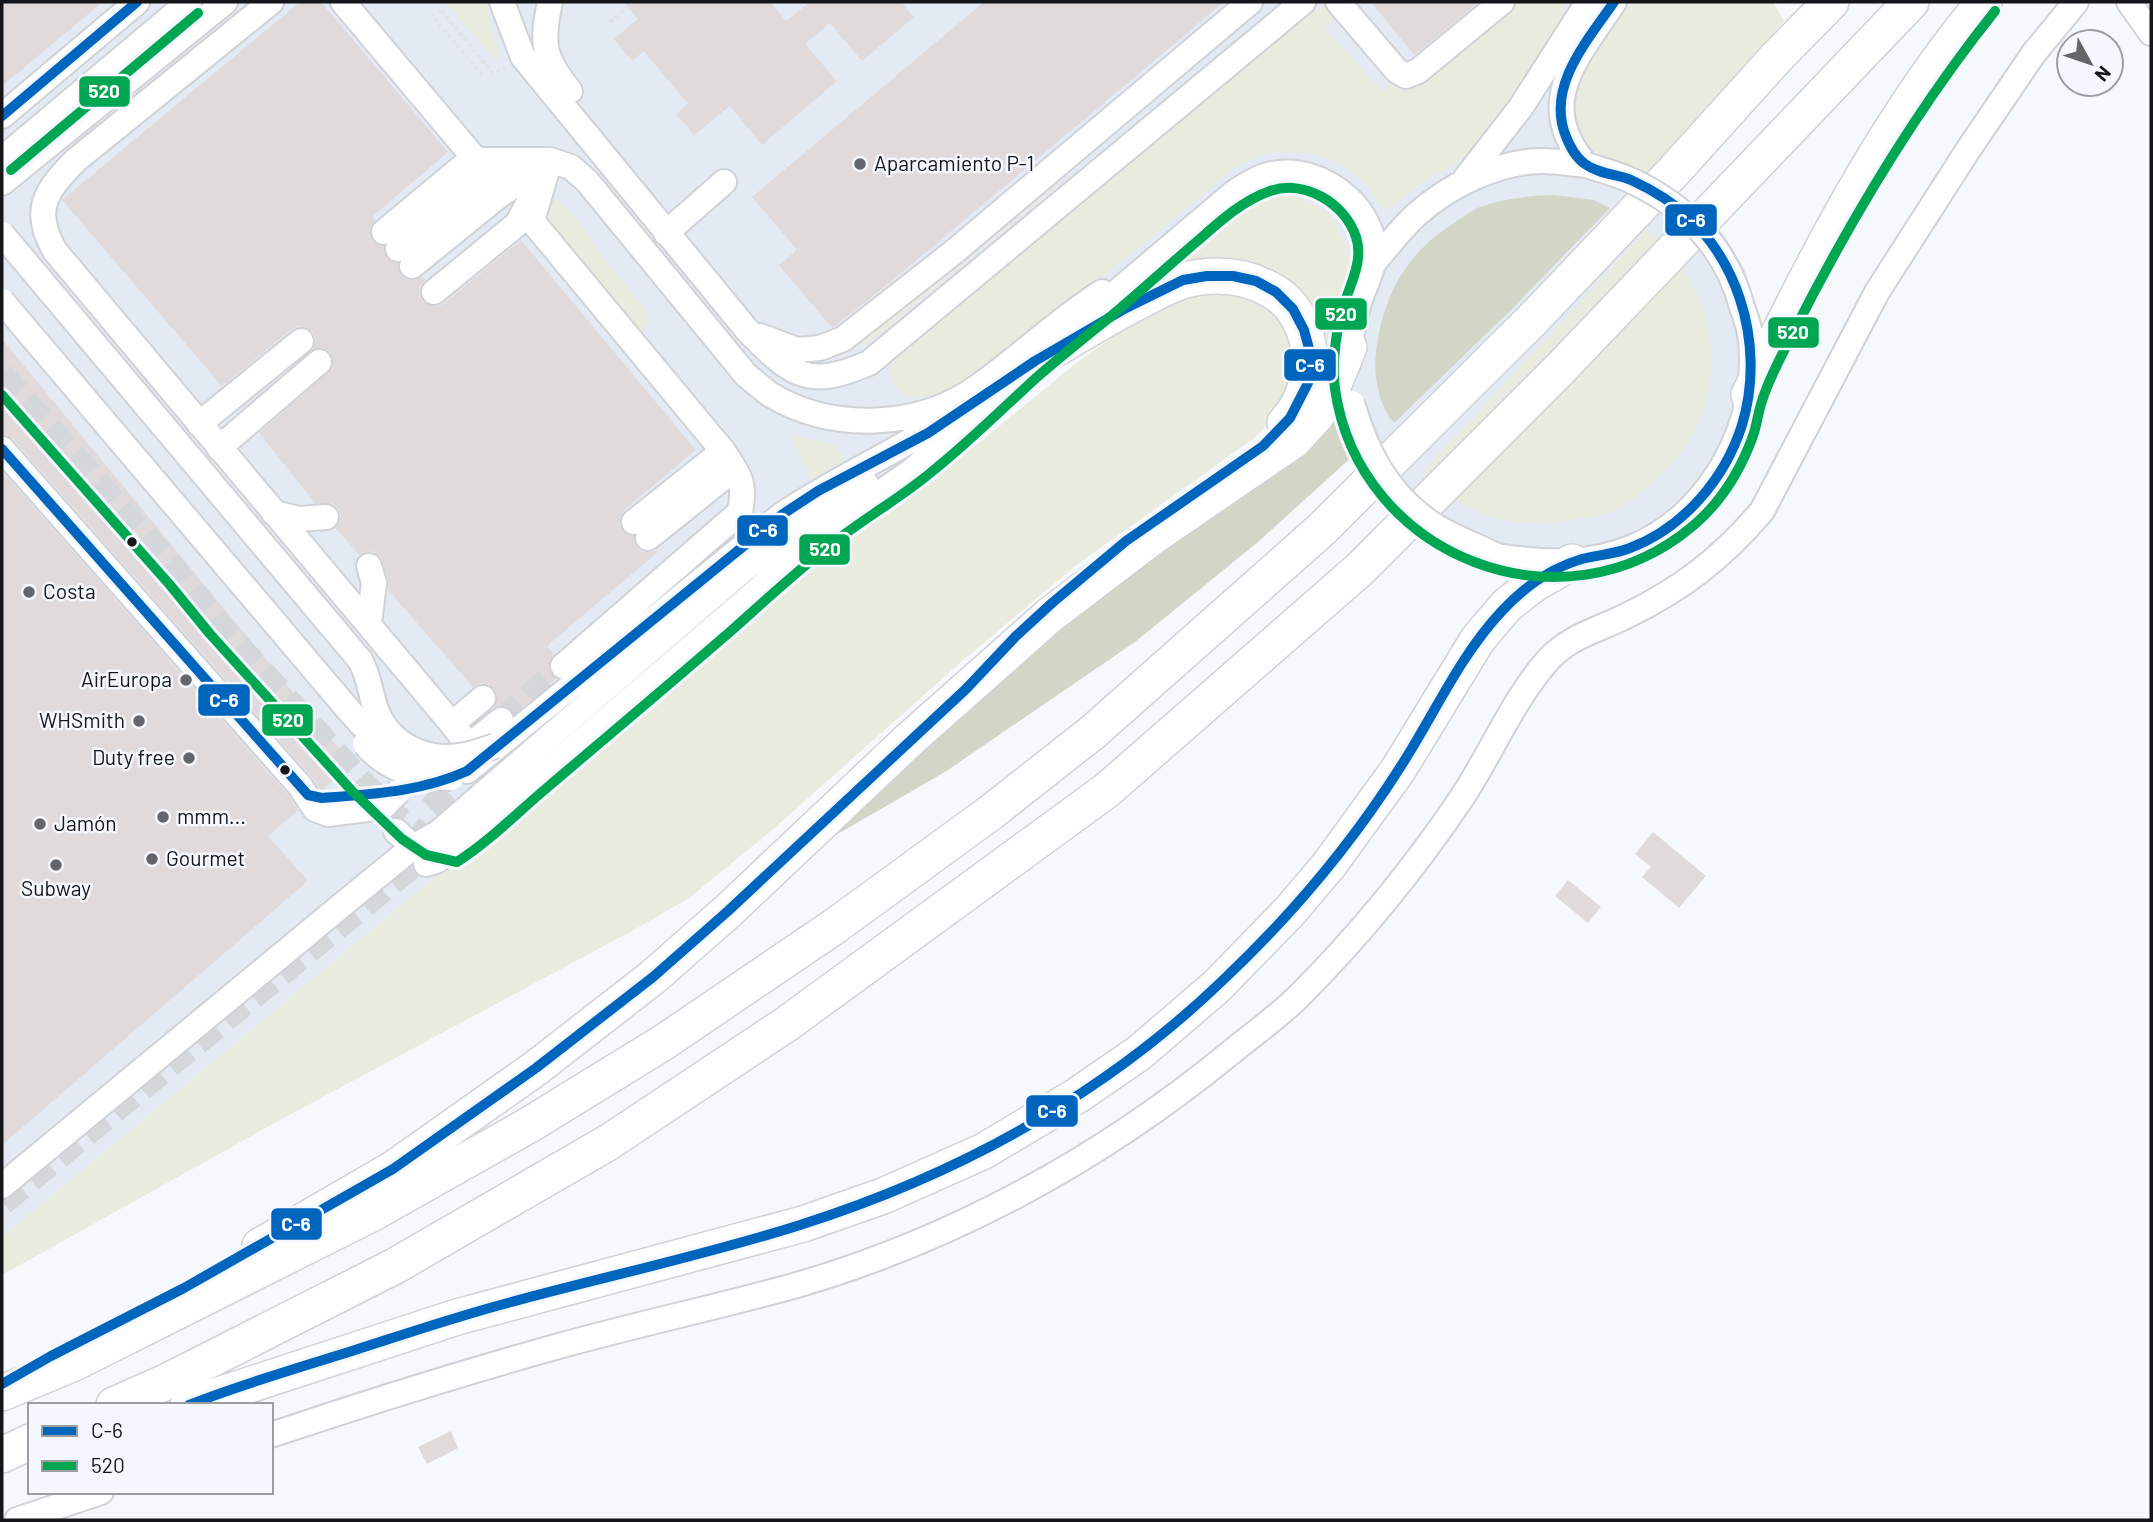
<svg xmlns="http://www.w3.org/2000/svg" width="2153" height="1522" viewBox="0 0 2153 1522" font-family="Barlow,sans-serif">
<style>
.built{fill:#e3eaf4}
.green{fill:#e8ebde}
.forest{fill:#d3d6c6}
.building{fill:#e0dada}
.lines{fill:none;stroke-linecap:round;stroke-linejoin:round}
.minor-tunnel{stroke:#d4d7da;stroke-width:24;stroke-dasharray:24 12;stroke-linecap:butt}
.minor-casing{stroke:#d0d2d6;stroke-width:28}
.highway-casing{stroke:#d0d2d6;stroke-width:38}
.path{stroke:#e2e3e4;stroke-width:3.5;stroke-dasharray:3.5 3.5;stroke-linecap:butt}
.minor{stroke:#fefeff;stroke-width:24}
.highway{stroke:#fefeff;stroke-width:35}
.minor-bridge-casing{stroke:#d0d2d6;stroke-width:28;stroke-linecap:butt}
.minor-bridge{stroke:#fefeff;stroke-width:24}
.bus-1-casing{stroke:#f4f8fe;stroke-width:16}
.bus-2-casing{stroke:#f4f8fe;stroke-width:16}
.bus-1{stroke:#0065bd;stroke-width:10}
.bus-2{stroke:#00a651;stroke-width:10}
.poi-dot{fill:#636569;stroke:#f4f8fe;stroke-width:2.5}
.bus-dot{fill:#14161a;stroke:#f4f8fe;stroke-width:2.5}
.labels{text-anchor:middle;stroke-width:5;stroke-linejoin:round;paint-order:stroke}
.poi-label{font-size:21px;fill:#14161a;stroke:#f4f8fe;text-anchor:start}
.line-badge{stroke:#f4f8fe;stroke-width:2.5}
.badge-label{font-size:19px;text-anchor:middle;font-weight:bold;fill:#fff}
</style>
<rect width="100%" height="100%" fill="#f6f9fc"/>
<!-- built -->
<path class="built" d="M2 2H1630L1626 9 1593 147 1597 153 1647 174 1680 195 1703 212 1725 236 1745 270 1754 310 1758 344 1754 429 1718 488 1650 547 1482 561 1459 554 1420 536 1376 496 1354 455 1339 414 1327 355 1343 286 1350 267 1348 249 1330 213 1300 197 1283 196 1113 315 893 496 764 616 486 852 477 843 2 1237Z"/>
<!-- green -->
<path class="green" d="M445 2H486L491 27 501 55 495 59Z
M1516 2H1567L1555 31 1508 104 1484 135 1454 166 1433 175 1412 190 1391 209 1382 207 1366 184 1343 165 1310 153 1270 152 1235 167 1161 230 962 388 922 397 904 396 893 384 889 370 894 361 1049 229 1317 9 1327 7 1340 13 1325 28 1382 91 1393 81 1414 87Z
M1630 2H1773L1784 21 1647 174C1637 170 1602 158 1596 152 1580 136 1572 112 1572 91Z
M1060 175V183L867 344 861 345 859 342 860 339Z
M1283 196 1300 197 1330 213 1348 249 1350 267 1343 286 1327 355 1323 327 1307 305 1193 266 1187 256 1262 197Z
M556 198 579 221 606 261 645 308 649 320 640 339 546 219 547 202Z
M1647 229C1679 255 1702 291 1709 332 1720 395 1695 451 1644 490 1632 500 1618 510 1603 515 1593 518 1582 518 1572 520 1516 532 1461 515 1423 471Z
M1205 292C1221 293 1238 293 1253 299 1297 319 1302 366 1281 406 1274 418 1263 429 1253 439L1075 566 961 662 771 831 689 898 641 926 280 1120 2 1275V1237L477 843 486 851 585 762 748 623 763 617 754 606 893 496 959 459 1074 365 1147 311Z
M791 435 836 445 845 462 811 481Z"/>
<!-- forest -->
<path class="forest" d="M1554 195 1594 200 1610 208 1510 311 1394 423C1379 407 1373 374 1376 352 1383 294 1407 252 1457 221 1465 216 1472 210 1480 207 1504 198 1530 196 1554 195Z
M1339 414 1354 455 1258 542 1135 642 945 772 784 865 1053 629Z"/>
<!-- building -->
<path class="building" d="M2 2H103L2 86Z
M300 2H321L448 152 372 217 375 220 370 228 372 241 384 246 387 259 398 263 401 276 407 280H415L422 277 425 281 420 286 419 294 423 302 436 307 443 304 521 240 696 450 624 510 620 517 622 531 634 536 637 548 643 552 659 551 547 646 554 654 549 661V669L556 679 514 714 506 706 494 707 497 695 489 684 481 683 473 687 388 590V579L380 556 372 551 359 555 336 528 341 517 338 508 332 503H315L259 433 333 368V359L330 352 323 348 313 349 316 339 312 331 299 326 292 329 222 386 62 200Z
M624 2H770L786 21 810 2H901L914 17 862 61 830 23 805 44 837 81 762 145 730 106 694 135 676 114 688 104 644 51 632 61 614 39 638 19Z
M984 2H1224L881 290 832 328 779 265 797 250 752 197Z
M1371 2H1479L1414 55Z
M2 339 352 764 321 791 311 776 13 439 2 435Z
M2 471 288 795 298 810 268 836 308 881 2 1145Z
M1653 832 1706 876 1679 908 1642 877 1651 867 1635 854Z
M1568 880 1601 907 1588 923 1555 896Z
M451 1431 458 1448 427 1464 418 1447Z"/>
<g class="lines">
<!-- minor-tunnel -->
<path class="minor-tunnel" d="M2 374 181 576 220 625 362 781 400 819 434 844 444 847
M501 720 563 666
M406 765 466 829
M3 1203 414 865 426 864 431 854 432 843"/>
<!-- minor casing -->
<g class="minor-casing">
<path id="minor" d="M271 2 76 160C46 190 31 210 55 251L452 724 463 738 466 748 501 720
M343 2 476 160
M502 2 523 57 747 330C791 375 807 390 869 363L1303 2
M550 2C541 44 543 58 570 91
M1338 2 1397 71 1406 76 1418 71 1502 2
M2129 2 2151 33
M2 116 137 2
M2 159 189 2
M550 160 532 221 723 451C739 475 746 482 740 512L563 666
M1586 165C1533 103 1577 58 1614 2
M1465 179 1521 107 1588 2
M2 183 225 2
M384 232 467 163 476 160H550L571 167 587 181 746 375C754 381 762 389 771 395 833 432 920 429 979 386 1021 356 1058 320 1102 292
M666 233 724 182
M398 249 481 180 519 169
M1373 264C1386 248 1400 230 1416 215 1448 186 1498 161 1543 161 1557 161 1572 164 1586 165
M412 266 496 198 533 172
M434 292 517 224 531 198
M1092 313 1235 192C1249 183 1263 174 1279 173 1322 168 1371 205 1374 249 1375 270 1363 287 1358 306 1353 325 1349 344 1348 364
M760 336 797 350 820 348 843 339 955 251 1250 2
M199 424 301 341
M219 448 319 362
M2 449 300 786
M274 513 299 519 326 517
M634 522 723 451
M648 538 734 469
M1497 556C1543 563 1588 566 1633 547 1713 514 1763 418 1750 333 1748 324 1745 315 1742 307
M369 624 374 583 369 566
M452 724 483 698
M467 771 783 514C842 475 906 447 965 408
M396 831 413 847
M426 864 436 861 447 853 508 804 834 525 913 470 1048 350
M2 1186 353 896 413 847 438 833 468 807 743 570 823 511 867 485
M271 1435C366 1403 462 1373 559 1346 638 1324 718 1307 797 1285 955 1239 1102 1158 1229 1054 1252 1035 1278 1017 1299 996 1359 936 1413 870 1461 799 1491 754 1512 701 1548 660 1570 636 1598 630 1626 616 1682 589 1722 558 1762 511L1877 292 1968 150 2034 53 2076 2
M17 1520 101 1492"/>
</g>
<!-- highway casing -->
<g class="highway-casing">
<path id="highway" d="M1035 361C1072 339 1109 316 1147 297 1159 291 1173 283 1186 280 1215 273 1243 275 1269 289 1289 299 1301 318 1307 339 1314 367 1306 401 1285 423
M1749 395C1813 261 1888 116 1984 2
M260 1246 393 1169 536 1068 653 977 728 911 910 739 1050 615 1151 538 1294 440 1316 416 1331 391 1349 347
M2 1393 74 1363 373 1213 529 1125 664 1042 835 926 990 813 1093 732 1322 529 1534 318 1674 171 1777 57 1831 2
M114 1405 166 1382 395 1266 609 1142 788 1023 1107 790 1360 569 1559 370 1911 2
M188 1405 457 1317 803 1224 883 1196 984 1151 1078 1095 1139 1053 1217 986 1290 911 1329 865 1398 770 1478 639 1507 605 1534 584 1572 562
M2 1455 30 1442"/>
</g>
<!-- path -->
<path class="path" d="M610 22 634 2
M482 75 432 16 440 9 493 73 504 68"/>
<!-- minor -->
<use href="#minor" class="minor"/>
<!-- highway -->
<use href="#highway" class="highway"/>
<!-- minor-bridge casing -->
<g class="minor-bridge-casing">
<path id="minor-bridge" d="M1586 165C1601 170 1618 174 1632 181 1686 206 1727 249 1742 307
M2 234 360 660C370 677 370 695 377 712 390 744 424 761 458 756 470 755 483 750 495 746
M2 301 346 707 362 725 392 749
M1352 403C1366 451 1386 492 1429 522 1449 536 1475 545 1497 556
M365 744C388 771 418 778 451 778
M300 786 315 809 328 814 383 807 399 791"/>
</g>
<!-- minor-bridge -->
<use href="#minor-bridge" class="minor-bridge"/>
<!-- bus-1 casing -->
<g class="bus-1-casing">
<path id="bus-1" d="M2 116 137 2
M2 449 308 795 322 798C372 794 421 792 467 771L783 514 818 491 928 433 1035 361 1126 308 1183 280 1207 276H1233L1256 281 1276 292 1293 309 1304 330 1311 356 1308 383 1290 418 1263 446 1126 541 1052 603 1016 636 966 689 728 911 653 977 536 1068 393 1169 184 1288 51 1356 2 1384
M189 1405C242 1384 297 1368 352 1351 402 1335 452 1318 504 1304 602 1277 703 1256 800 1225 957 1175 1102 1096 1221 982 1289 918 1351 845 1401 766 1434 715 1459 657 1501 612 1523 588 1551 568 1582 559 1598 555 1615 554 1630 548 1683 528 1725 479 1742 425 1767 343 1737 245 1664 198 1653 191 1642 185 1631 180 1616 174 1599 174 1585 164 1575 157 1569 145 1565 134 1547 85 1588 40 1614 2"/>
</g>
<!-- bus-2 casing -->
<g class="bus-2-casing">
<path id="bus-2" d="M11 170 198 13
M2 395 170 585 210 634 352 791 402 839 426 855 457 862C490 841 519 811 549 786 610 734 671 683 732 630 768 598 803 565 841 537 870 515 901 497 929 474 967 444 1001 410 1036 378 1060 357 1085 337 1110 317 1141 291 1170 264 1201 238 1221 220 1244 200 1270 191 1304 179 1345 203 1356 237 1365 263 1346 292 1340 317 1335 341 1332 365 1335 389 1359 557 1563 637 1694 525 1721 502 1741 469 1753 436 1757 424 1758 413 1762 401 1769 378 1781 357 1792 335 1849 222 1915 111 1995 11"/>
</g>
<!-- bus-1 -->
<use href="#bus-1" class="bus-1"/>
<!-- bus-2 -->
<use href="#bus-2" class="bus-2"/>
</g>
<!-- markers -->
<g class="poi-dot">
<circle cx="860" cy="164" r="7"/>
<circle cx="29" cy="592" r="7"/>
<circle cx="186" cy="680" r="7"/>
<circle cx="139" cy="721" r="7"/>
<circle cx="189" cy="758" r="7"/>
<circle cx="163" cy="817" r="7"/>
<circle cx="40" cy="824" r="7"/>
<circle cx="152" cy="859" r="7"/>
<circle cx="56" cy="865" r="7"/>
</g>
<g class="bus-dot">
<circle cx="132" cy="542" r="6"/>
<circle cx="285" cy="770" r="6"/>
</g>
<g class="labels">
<!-- poi labels -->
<g class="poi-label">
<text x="874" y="171">Aparcamiento P-1</text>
<text x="43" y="599">Costa</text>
<text x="172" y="687" text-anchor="end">AirEuropa</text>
<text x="125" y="728" text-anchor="end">WHSmith</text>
<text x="175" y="765" text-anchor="end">Duty free</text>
<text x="177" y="824">mmm...</text>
<text x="54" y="831">Jamón</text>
<text x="166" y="866">Gourmet</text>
<text x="56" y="896" text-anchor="middle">Subway</text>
</g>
</g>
<g class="line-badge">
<rect x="78" y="75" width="53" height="33" rx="7" fill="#00a651"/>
<rect x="1664" y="203" width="54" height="34" rx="7" fill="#0065bd"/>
<rect x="1314" y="297" width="54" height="34" rx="7" fill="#00a651"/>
<rect x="1767" y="316" width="53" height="33" rx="7" fill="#00a651"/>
<rect x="1283" y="348" width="54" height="34" rx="7" fill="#0065bd"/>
<rect x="736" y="514" width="53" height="33" rx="7" fill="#0065bd"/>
<rect x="798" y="533" width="53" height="33" rx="7" fill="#00a651"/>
<rect x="197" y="683" width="54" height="34" rx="7" fill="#0065bd"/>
<rect x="261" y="703" width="53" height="34" rx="7" fill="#00a651"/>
<rect x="1025" y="1094" width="54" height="34" rx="7" fill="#0065bd"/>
<rect x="270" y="1207" width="53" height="34" rx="7" fill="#0065bd"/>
</g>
<g class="badge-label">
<text x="104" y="98">520</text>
<text x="1691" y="227">C-6</text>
<text x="1341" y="321">520</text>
<text x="1793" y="339">520</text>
<text x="1310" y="372">C-6</text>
<text x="763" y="537">C-6</text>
<text x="825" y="556">520</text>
<text x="224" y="707">C-6</text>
<text x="288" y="727">520</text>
<text x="1052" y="1118">C-6</text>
<text x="296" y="1231">C-6</text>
</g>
<!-- border -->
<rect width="2153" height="1522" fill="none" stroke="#14161a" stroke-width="7"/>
<!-- legend -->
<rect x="28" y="1403" width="245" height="91" fill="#f4f8fe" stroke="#9a9ea3" stroke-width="2"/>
<rect x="42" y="1426" width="35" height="10" fill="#0065bd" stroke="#9a9ea3" stroke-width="2"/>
<text x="91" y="1438" font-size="21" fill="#14161a">C-6</text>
<rect x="42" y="1461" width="35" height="10" fill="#00a651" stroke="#9a9ea3" stroke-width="2"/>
<text x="91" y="1473" font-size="21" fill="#14161a">520</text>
<!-- north arrow -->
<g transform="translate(2090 63) rotate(130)"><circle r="33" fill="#f4f8fe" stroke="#9a9ea3" stroke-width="2"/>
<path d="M0-5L12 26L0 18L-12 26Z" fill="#636569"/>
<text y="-10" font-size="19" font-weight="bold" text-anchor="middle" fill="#14161a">N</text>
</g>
</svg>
